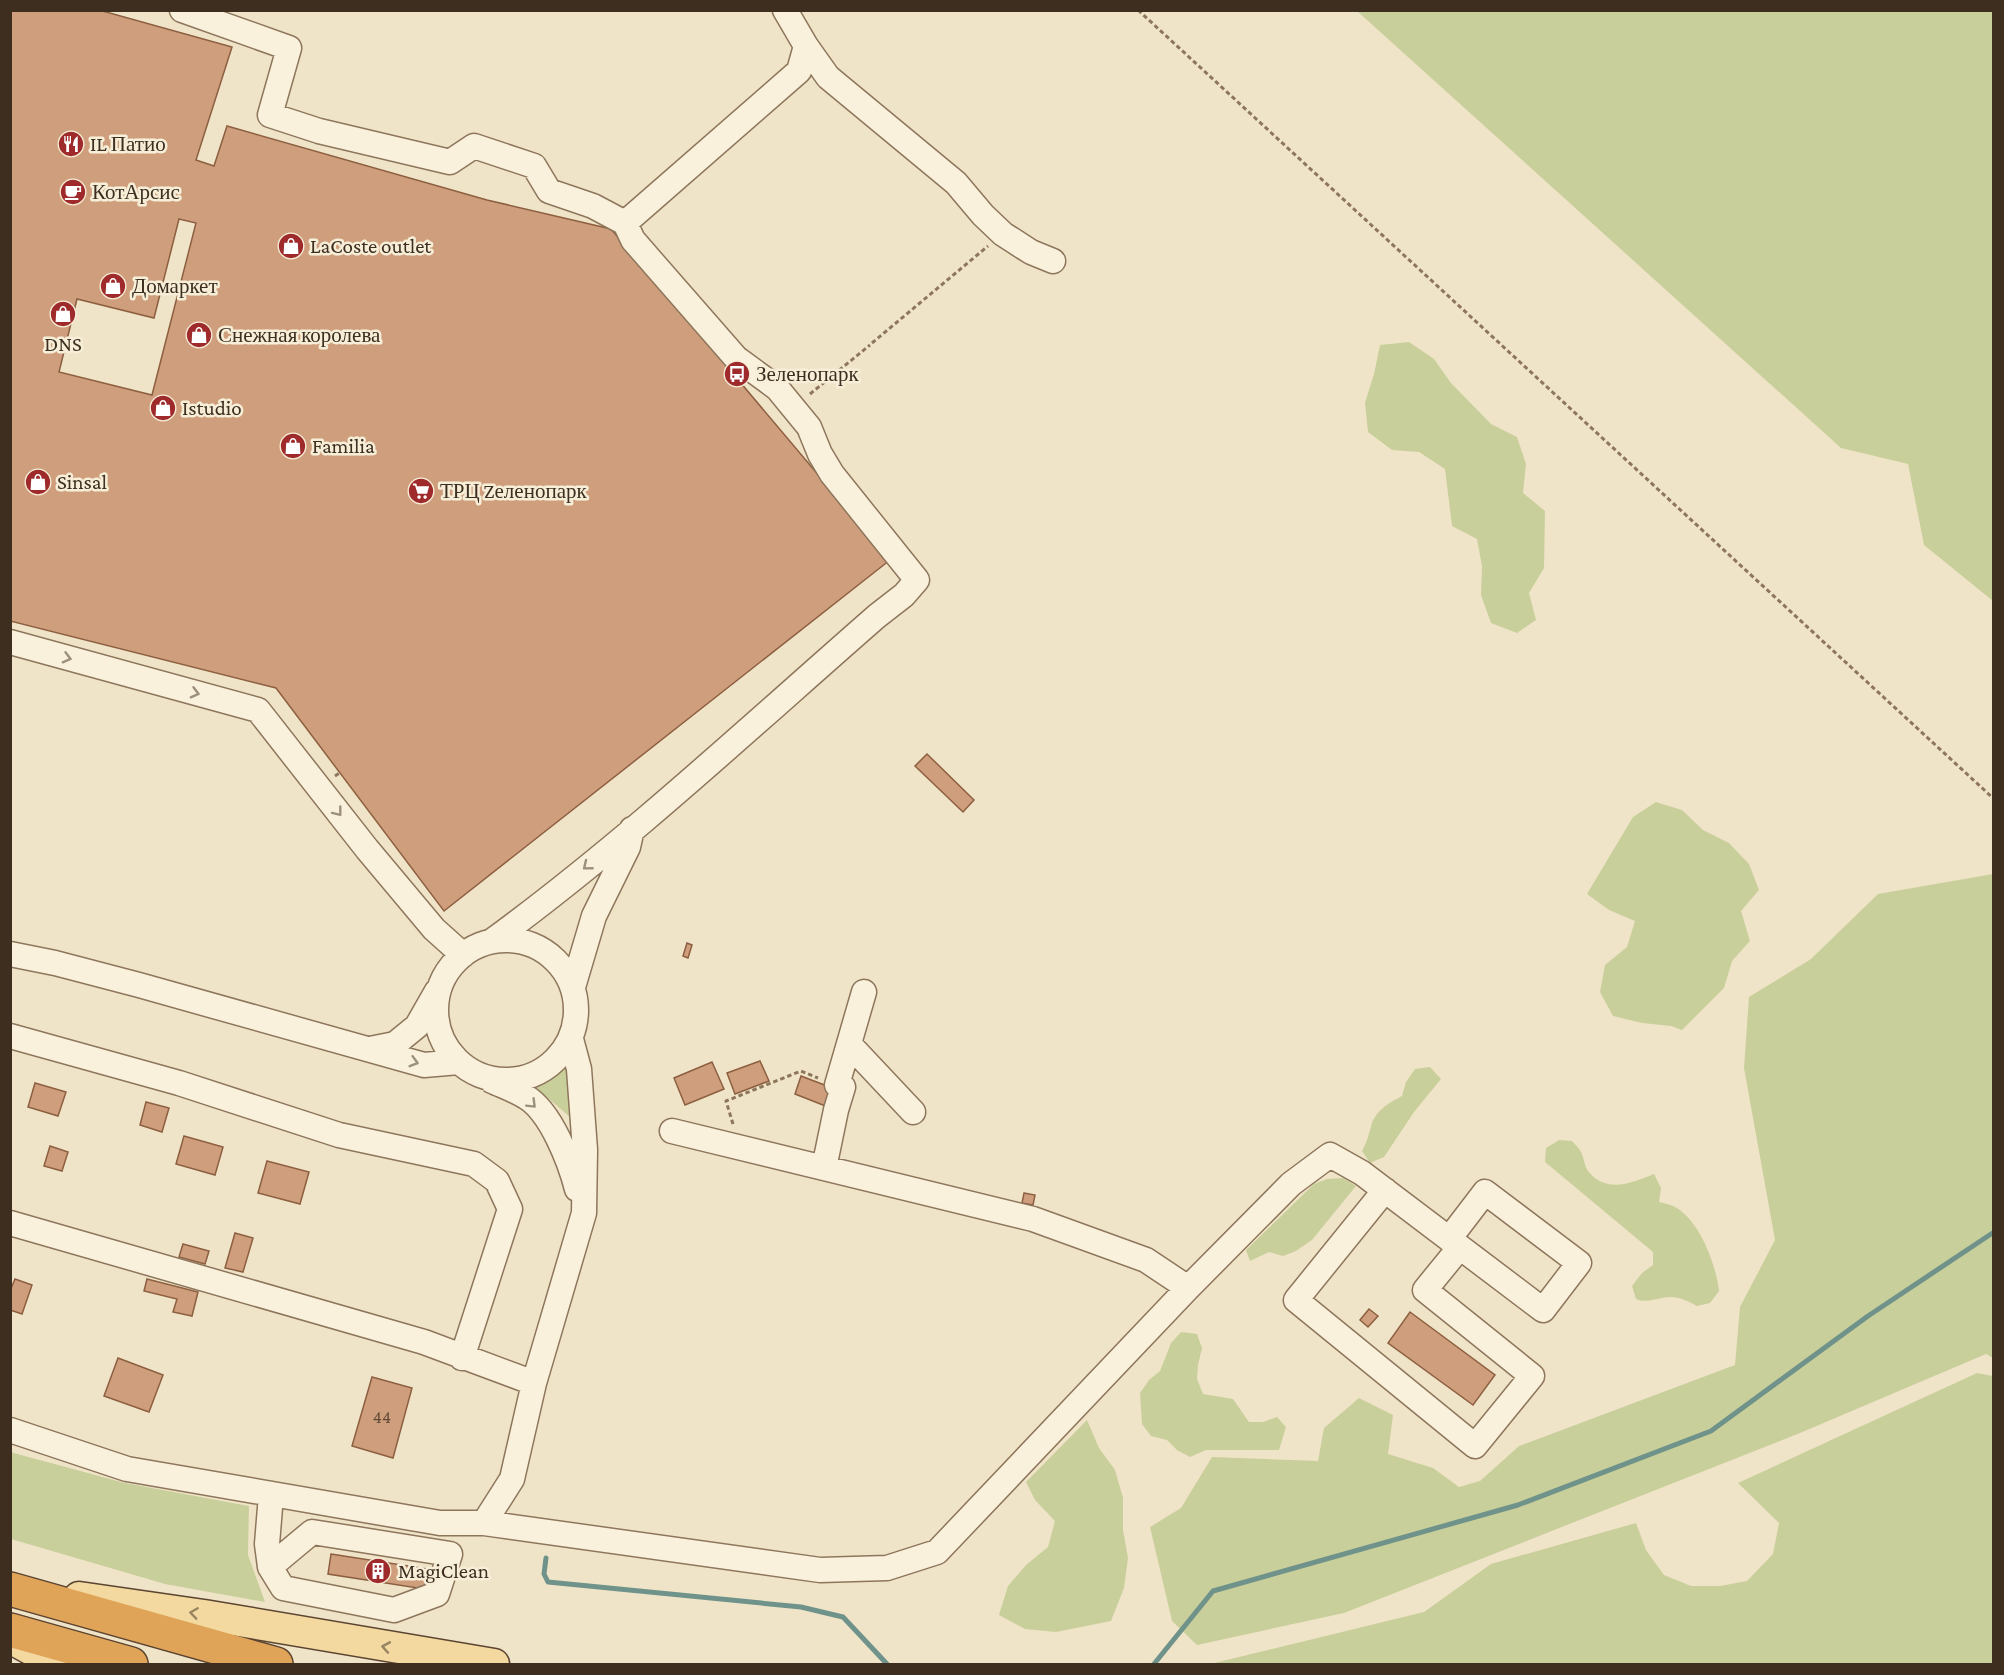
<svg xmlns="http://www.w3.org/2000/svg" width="2004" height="1675" viewBox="0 0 2004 1675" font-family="'Crimson Pro',serif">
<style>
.green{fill:#c9cf9b}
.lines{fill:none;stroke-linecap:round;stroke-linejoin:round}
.stream{stroke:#6f938a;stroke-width:5}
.building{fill:#cf9f7d;stroke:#8d5f41;stroke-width:1.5;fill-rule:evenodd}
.minor-casing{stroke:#8d765c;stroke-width:27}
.major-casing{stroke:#5b4430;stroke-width:33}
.highway-casing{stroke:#5b4430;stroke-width:36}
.path{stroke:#8d765c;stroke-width:3;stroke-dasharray:4.5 3;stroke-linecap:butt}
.minor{stroke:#faf1dc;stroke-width:24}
.major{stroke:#f3d9a0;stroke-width:30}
.highway{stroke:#e0a458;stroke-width:33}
.oneway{stroke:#9c907e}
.oneway2{stroke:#988460}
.labels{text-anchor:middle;stroke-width:5;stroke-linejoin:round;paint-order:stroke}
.number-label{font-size:18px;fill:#624a37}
.poi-label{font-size:21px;fill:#3d2e20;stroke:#f7eed8;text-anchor:start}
</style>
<rect width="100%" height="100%" fill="#f0e4c8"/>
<!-- green -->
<path class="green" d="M1357 11H1993V601L1924 545 1908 464 1841 448Z
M1409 342 1434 359 1451 383 1491 424 1517 437 1526 464 1523 493 1545 511 1544 568 1529 593 1536 620 1517 633 1491 623 1481 595 1482 566 1477 539 1452 526 1445 469 1419 452 1392 450 1368 432 1365 403 1374 374 1380 345Z
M1656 802 1682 810 1703 830 1729 843 1749 864 1759 890 1741 911 1750 941 1732 961 1724 988 1682 1030 1671 1026 1642 1023 1613 1016 1600 992 1605 965 1627 947 1635 921 1609 910 1587 894 1633 817Z
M1993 874V1358L1986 1354 1800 1433 1344 1613 1197 1645 1172 1621 1150 1527 1181 1508 1212 1457 1318 1461 1324 1428 1359 1398 1393 1415 1388 1454 1433 1468 1459 1487 1480 1481 1519 1446 1735 1365 1740 1307 1775 1240 1744 1068 1749 997 1811 959 1878 894Z
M568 1063 571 1118 533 1085Z
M1430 1067 1441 1079 1414 1112 1384 1157 1370 1163 1362 1151C1367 1142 1368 1137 1371 1127 1374 1111 1389 1103 1402 1096L1406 1082 1415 1069Z
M1559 1140 1572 1141C1575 1144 1579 1148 1581 1152 1584 1158 1584 1165 1588 1171 1606 1194 1632 1183 1654 1174L1661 1188 1659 1202C1663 1203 1669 1204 1673 1206 1699 1218 1716 1264 1719 1291L1710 1303 1697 1306C1688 1301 1680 1297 1670 1297 1659 1297 1647 1304 1636 1299L1632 1286 1642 1273 1653 1265V1252L1545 1162 1546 1148Z
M1343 1178 1356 1186 1312 1240 1296 1251 1283 1256 1269 1252 1250 1261 1246 1250 1314 1184 1327 1179Z
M1181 1332 1197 1334 1202 1348 1198 1365 1197 1379 1203 1394 1233 1399 1249 1422H1263L1277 1417 1286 1427 1279 1450H1206L1190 1457 1177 1450 1167 1440 1151 1436 1142 1424 1140 1393 1149 1380 1160 1371 1171 1343Z
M1977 1373 1993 1376V1664H1210L1424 1612 1491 1564 1636 1523 1646 1550 1664 1575 1691 1586H1720L1747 1581 1773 1554 1779 1523 1738 1483Z
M1087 1420 1099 1448 1115 1470 1123 1498V1530L1128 1558 1124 1588 1111 1621 1056 1632 1025 1629 999 1615 1008 1586 1026 1565 1048 1547 1055 1521 1035 1500 1026 1482Z
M10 1452 125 1483 249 1506 248 1555 265 1602 165 1584 11 1539Z"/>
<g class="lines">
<!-- stream -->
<path class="stream" d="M546 1558 544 1574 548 1582 801 1607 843 1617 887 1664
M1154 1664 1213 1591 1518 1505 1711 1431 1868 1316 1994 1232"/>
</g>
<!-- building -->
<path class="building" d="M10 10H99L232 47 196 160 214 166 227 126 487 200 611 229 890 560 444 911 276 688 10 621ZM179 219 196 223 152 395 59 372 77 299 154 318Z
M927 754 974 800 963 812 915 766Z
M687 943 692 945 688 958 683 956Z
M760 1061 769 1081 735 1094 727 1073Z
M712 1062 724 1089 685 1105 674 1078Z
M801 1076 835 1089 828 1107 795 1094Z
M35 1083 66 1092 58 1116 28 1107Z
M146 1102 169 1108 162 1132 140 1125Z
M184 1136 223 1147 215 1175 176 1164Z
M50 1146 68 1152 62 1171 44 1166Z
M267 1161 309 1172 300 1204 258 1193Z
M1024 1193 1035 1195 1033 1205 1022 1203Z
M235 1233 253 1238 243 1272 225 1268Z
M183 1244 209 1251 205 1264 179 1257Z
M15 1279 32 1285 22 1314 10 1310V1291Z
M147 1279 198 1292 192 1316 173 1312 177 1299 144 1291Z
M1369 1309 1378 1316 1368 1327 1360 1320Z
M1410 1312 1495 1375 1473 1405 1388 1343Z
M118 1358 163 1375 149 1412 104 1396Z
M372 1377 412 1388 393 1458 352 1446Z
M331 1554 428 1569 424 1589 328 1574Z"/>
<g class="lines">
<!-- minor casing -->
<g class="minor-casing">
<path id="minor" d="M182 10 289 48 270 115 319 131 450 162 474 146 534 166 549 191 593 206 625 223 633 240 736 358 777 388 809 427 820 454 832 474 917 580 904 595 877 616C751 726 626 843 492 941
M785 10 806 46 828 77 956 183 983 215 1003 234 1031 252 1053 261
M625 223 799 71 806 46
M10 642 258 710 367 849 434 929 463 955
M436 1010a70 70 0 1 1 140 0a70 70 0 1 1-140 0Z
M10 954 55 963 139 985 424 1065 459 1062
M573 987 594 916 628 847 632 829
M10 1036 179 1083 339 1135 474 1164 497 1181 510 1209 462 1358
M849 1044 913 1112
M370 1049 395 1044 417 1026 437 991
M492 1081C503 1086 515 1090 526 1097 551 1112 570 1162 577 1189
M672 1131 1033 1219 1146 1260 1188 1288
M824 1168 836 1110 843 1087 837 1085 864 992
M1385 1190 1296 1300 1475 1446 1532 1376 1425 1290 1460 1247
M10 1223 424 1342 534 1383
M10 1430 127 1469 440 1523H484L820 1570 887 1568 937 1552 1188 1288 1291 1184 1330 1155 1362 1173 1543 1310 1579 1263 1485 1192 1449 1239
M484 1523 512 1479 534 1383 584 1213 585 1150 579 1069 571 1039
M312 1532 450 1554 437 1594 394 1610 283 1588 270 1567Z
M270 1567 267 1544 271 1495"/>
</g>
<!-- major casing -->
<g class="major-casing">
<path id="major" d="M79 1597 204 1615 494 1664
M10 1638 57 1664"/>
</g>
<!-- highway casing -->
<g class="highway-casing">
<path id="highway" d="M10 1589 276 1664
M10 1630 131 1664"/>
</g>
<!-- path -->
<path class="path" d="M1138 10 1994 799
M872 343 988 246
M810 394 870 345
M335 776 341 772
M733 1124 726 1101 801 1071 818 1078"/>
<!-- minor -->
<use href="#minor" class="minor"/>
<!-- major -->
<use href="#major" class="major"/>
<!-- highway -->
<use href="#highway" class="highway"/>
</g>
<!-- one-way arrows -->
<defs><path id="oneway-chevron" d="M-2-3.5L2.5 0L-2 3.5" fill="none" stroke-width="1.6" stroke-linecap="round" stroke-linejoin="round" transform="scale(1.5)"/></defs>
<g class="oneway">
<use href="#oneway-chevron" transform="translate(67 658) rotate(15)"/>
<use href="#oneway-chevron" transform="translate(195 693) rotate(15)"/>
<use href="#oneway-chevron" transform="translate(338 812) rotate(52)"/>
<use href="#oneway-chevron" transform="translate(587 866) rotate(141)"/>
<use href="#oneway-chevron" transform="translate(414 1062) rotate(16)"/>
<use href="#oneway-chevron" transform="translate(532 1104) rotate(45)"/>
</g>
<g class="oneway2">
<use href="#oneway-chevron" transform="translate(194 1613) rotate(-172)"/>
<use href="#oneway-chevron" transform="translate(386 1647) rotate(-170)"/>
</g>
<!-- icons -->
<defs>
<g id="restaurant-disc" transform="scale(1.35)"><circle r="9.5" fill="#9e2a2b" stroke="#f7eed8"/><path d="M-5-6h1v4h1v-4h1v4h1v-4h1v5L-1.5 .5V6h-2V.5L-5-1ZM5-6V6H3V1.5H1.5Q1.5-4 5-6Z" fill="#fff"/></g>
<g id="cafe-disc" transform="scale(1.35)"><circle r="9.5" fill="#9e2a2b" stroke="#f7eed8"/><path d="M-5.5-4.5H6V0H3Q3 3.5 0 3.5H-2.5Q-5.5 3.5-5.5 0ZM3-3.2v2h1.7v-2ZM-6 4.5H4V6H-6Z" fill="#fff"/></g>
<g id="shop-disc" transform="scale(1.35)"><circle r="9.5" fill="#9e2a2b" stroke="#f7eed8"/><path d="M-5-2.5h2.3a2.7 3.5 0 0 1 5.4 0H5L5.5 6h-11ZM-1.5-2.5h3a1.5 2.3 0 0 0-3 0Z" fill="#fff"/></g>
<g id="bus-disc" transform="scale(1.35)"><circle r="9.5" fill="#9e2a2b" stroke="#f7eed8"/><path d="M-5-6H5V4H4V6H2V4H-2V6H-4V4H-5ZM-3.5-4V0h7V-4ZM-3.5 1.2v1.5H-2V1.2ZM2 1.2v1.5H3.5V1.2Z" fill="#fff"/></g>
<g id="supermarket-disc" transform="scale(1.35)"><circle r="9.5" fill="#9e2a2b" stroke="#f7eed8"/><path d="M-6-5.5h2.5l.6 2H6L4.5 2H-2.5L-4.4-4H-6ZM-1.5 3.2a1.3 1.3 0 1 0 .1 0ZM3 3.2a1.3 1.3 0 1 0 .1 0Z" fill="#fff"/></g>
<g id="building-disc" transform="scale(1.35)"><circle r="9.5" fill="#9e2a2b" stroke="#f7eed8"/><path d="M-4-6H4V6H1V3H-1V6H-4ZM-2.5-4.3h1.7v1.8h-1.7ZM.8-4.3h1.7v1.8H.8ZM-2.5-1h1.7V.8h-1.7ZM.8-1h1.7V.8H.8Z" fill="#fff"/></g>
</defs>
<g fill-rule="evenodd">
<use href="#restaurant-disc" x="71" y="144"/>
<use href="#cafe-disc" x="73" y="192"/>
<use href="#shop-disc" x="291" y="246"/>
<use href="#shop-disc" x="113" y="286"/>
<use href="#shop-disc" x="63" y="314"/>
<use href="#shop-disc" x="199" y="335"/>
<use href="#bus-disc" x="737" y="374"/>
<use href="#shop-disc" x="163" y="408"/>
<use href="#shop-disc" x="293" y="446"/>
<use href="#shop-disc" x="38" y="482"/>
<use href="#supermarket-disc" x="421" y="491"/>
<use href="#building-disc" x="378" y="1571"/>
</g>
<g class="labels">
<!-- number labels -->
<g class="number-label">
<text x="382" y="1423">44</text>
</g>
<!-- poi labels -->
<g class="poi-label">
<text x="90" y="151">IL Патио</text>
<text x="92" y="199">КотАрсис</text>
<text x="310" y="253">LaCoste outlet</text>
<text x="132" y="293">Домаркет</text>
<text x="218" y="342">Снежная королева</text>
<text x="63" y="351" text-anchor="middle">DNS</text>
<text x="756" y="381">Зеленопарк</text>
<text x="182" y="415">Istudio</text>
<text x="312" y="453">Familia</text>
<text x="57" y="489">Sinsal</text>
<text x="440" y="498">ТРЦ Zеленопарк</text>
<text x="398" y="1578">MagiClean</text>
</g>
</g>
<!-- border -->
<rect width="2004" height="1675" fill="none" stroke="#3d2e20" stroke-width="24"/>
</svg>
